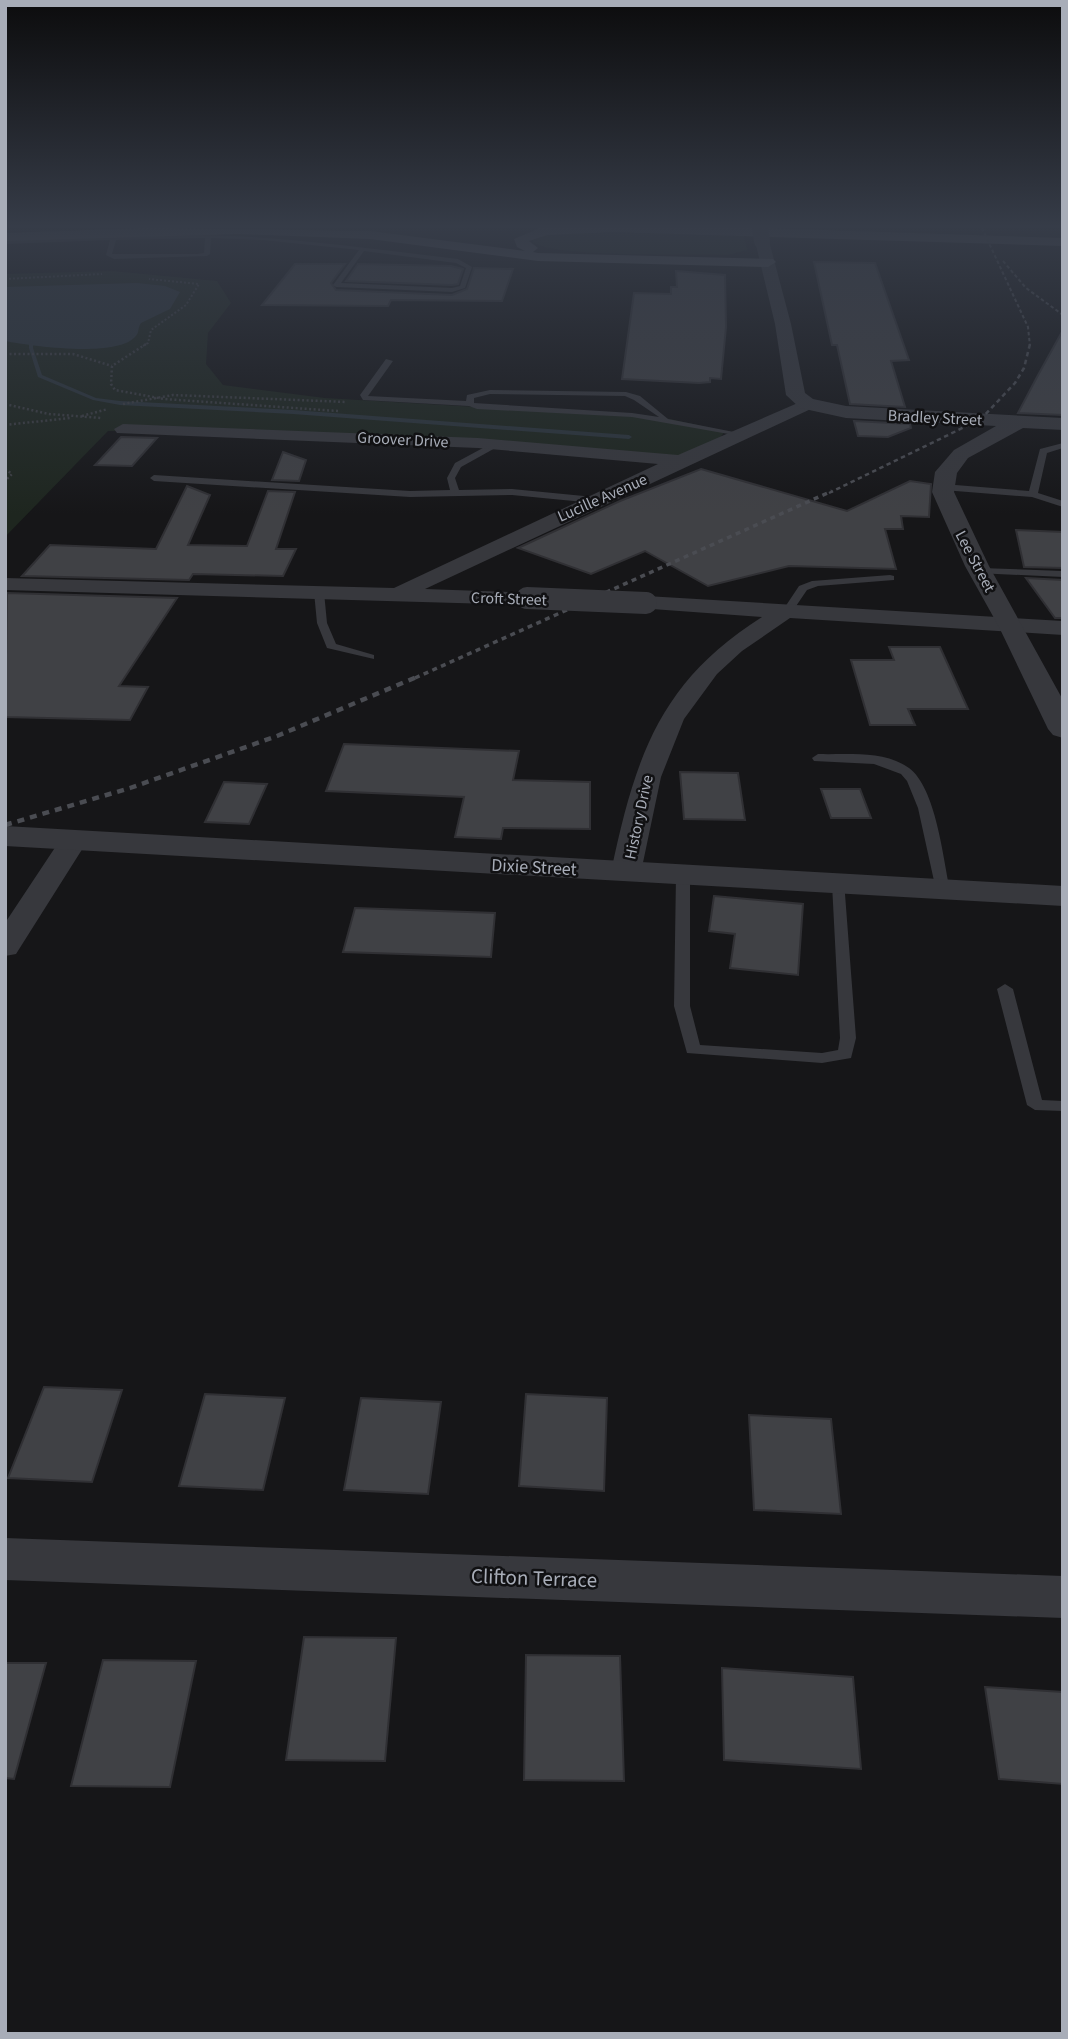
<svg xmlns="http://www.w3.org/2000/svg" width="1068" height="2039" viewBox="0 0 1068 2039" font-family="'Source Sans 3',sans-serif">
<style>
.green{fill:#1e261f}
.water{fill:#2c353c}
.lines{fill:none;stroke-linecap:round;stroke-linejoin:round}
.stream{fill:#2c353c;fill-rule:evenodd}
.building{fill:#404145;stroke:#303034;stroke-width:2}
.path-far1{stroke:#3d3f44;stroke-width:2;stroke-dasharray:2 2;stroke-linecap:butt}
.path{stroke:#3d3f44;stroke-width:2.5;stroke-dasharray:2 2.5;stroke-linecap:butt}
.service{fill:#37383d;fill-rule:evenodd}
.minor{fill:#37383d;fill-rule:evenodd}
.tertiary{fill:#37383d;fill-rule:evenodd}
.primary{fill:#53555c;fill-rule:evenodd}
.rail-far3{stroke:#4a4c52;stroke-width:2;stroke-dasharray:3.5 2.5;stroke-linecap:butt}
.rail-far2{stroke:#4a4c52;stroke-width:2.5;stroke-dasharray:4.5 3.5;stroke-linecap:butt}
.rail-far1{stroke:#4a4c52;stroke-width:3.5;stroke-dasharray:5 4.5;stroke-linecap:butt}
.rail{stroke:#4a4c52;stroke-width:4.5;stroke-dasharray:7 6;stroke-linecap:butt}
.minor-bridge{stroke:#37383d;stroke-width:22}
.tertiary-bridge{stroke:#37383d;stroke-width:16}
.labels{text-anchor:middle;stroke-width:5;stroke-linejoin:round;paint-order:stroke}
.far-street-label{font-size:16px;fill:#a8adb8;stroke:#111113}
.street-label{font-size:18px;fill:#a8adb8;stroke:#111113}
.near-street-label{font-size:21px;fill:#a8adb8;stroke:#111113}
</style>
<rect width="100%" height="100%" fill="#161618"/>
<!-- green -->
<path class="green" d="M595 232 744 236 747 250 728 255C698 254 545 258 532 241L545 235Z
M112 271 217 281 231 303 208 333 206 364 223 385 325 398 665 418 725 431 720 438 682 461 478 443 201 430 108 431 5 537V274Z"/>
<!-- water -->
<path class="water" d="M137 283 165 286 180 292 170 309 141 323C137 329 140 332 135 337 116 358 31 346 5 341V287Z"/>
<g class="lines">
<!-- stream -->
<path class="stream" d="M31 331 33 332V348L42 375 96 398 120 401 293 410 629 435 632 437 629 439 293 414 120 405 93 400 38 377 29 348V332Z"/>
</g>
<!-- building -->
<path class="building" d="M814 262 875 263 909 360 891 361 905 407 850 404 837 345H832Z
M295 264H345L331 283 336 290 452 295 467 289 474 268 513 269 502 301 391 300 388 306 262 305Z
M358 264 451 266 463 269 458 284 452 285 346 281Z
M676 271 725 275 726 327 721 379 710 378V382L699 383 622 379 634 293 671 294V287H677Z
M1063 330V415L1018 413 1037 377Z
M854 421 910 424 911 428 888 437 858 436Z
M121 437 157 438 132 466 95 465Z
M283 452 306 460 299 481 272 480Z
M701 469 847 511 910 481 931 484 929 517 901 516 903 529H885L896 569 789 566 708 586 645 551 591 574 518 548 620 501Z
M187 486 210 495 188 545 247 546 268 491 295 492 276 549H296L283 576 193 574 189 580 22 576 50 545 156 549Z
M1016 530 1063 532V568L1024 567Z
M1026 578 1063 580V618H1055Z
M7 593 177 598 119 686 148 687 130 720 5 717Z
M889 647H940L968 709H908L915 725H870L851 660H894Z
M344 744 519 751 513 780 590 782V829L503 828 501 839 455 837 464 797 326 791Z
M680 772 738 773 745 820 684 819Z
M224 782 267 784 249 824 205 822Z
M821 789H860L871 818H831Z
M714 896 803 904 798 975 730 968 735 934 709 931Z
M355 908 495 913 491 957 343 952Z
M44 1387 122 1390 92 1482 8 1478Z
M205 1394 285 1398 263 1490 179 1486Z
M526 1394 607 1398 604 1491 519 1486Z
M361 1398 441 1402 428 1494 344 1490Z
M749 1415 831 1419 841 1514 754 1510Z
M304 1637 396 1638 385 1761 286 1760Z
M526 1655 620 1656 624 1781 524 1780Z
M103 1660 196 1661 170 1787 71 1786Z
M5 1663H46L14 1779 5 1778Z
M722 1668 853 1677 861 1769 724 1760Z
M985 1687 1063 1692V1784L999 1779Z"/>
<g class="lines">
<!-- path-far1 -->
<path class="path-far1" d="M5 279 102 274
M143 346 148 343 151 330 186 305 199 284 149 279"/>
<!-- path -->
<path class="path" d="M146 344 112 366 111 384 115 390 164 399 338 411
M5 354H73L112 366
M5 404 49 414 101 418
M123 404 173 395 347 402
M82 416 108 409
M5 425 70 418
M5 469 12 474 5 481"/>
<!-- service -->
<path class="service" d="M178 235C272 234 364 248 458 259L472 267 465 288 452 292 336 287 333 285 359 250 263 240 211 238 210 254 207 256 114 259 106 255 110 240 5 244V240ZM205 238 204 253 197 254H112L116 240ZM364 251 456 263 466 268 460 286 452 288 341 283Z
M386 359 393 361 368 396 466 401 467 395 490 390 626 392 640 396 668 419 744 434 740 436 632 417 477 409 469 406 363 400 360 395ZM490 394 625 396 634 400 659 417 632 413 474 403V398Z
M494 442 497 443V447L461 467 455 478 459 490 512 489 594 497 599 500 594 503 512 495 410 497 154 481 150 478 154 475 410 491 450 490 447 478 455 463Z
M1063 443V448L1047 453 1038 493 1063 501V507L1032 497 943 490 939 487 943 484 1029 491 1040 449Z
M980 568 1063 571V577L976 573V569Z
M890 575 894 576V580L818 586 807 590 792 612 783 610 799 586 812 581Z
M319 589 324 592 327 623 336 644 374 655V659L327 648 317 623 314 592Z
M818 754C846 755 884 750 909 768 936 788 943 858 950 890L948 893H938L936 890 918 808 907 781 901 774 874 764 814 761 812 758Z
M683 871 690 875V1006L700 1045 822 1053 838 1050 840 1038 832 884 834 881H844L856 1038 851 1058 822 1063 687 1053 674 1006 676 875Z
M1005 984 1013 989 1042 1100 1063 1101V1111L1035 1110 1027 1105 997 989Z"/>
<!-- minor -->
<path class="minor" d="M807 399 813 400 815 404 813 408 425 589 535 593 538 598 527 605 5 590V578L394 588 658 464 478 448 117 433 114 429 123 424 478 438 678 455Z
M646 596 1063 621V635L790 618 742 651 717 674 684 719 661 777 641 872 636 878 626 881 616 878 611 872C635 758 659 682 762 617L638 608 635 603Z
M74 831 84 834 88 840 16 954 5 956V923L64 834Z
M5 1538 1063 1576V1618L5 1580Z"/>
<!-- tertiary -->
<path class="tertiary" d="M762 237 769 241 791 324 805 393 813 399 846 406 1063 418V430L1023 428 968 458 957 473 954 492 989 566 1063 700V738L1053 735 1048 729 999 627 965 566 932 492 935 472 954 450 996 426 846 418 800 408 786 395 775 324 755 241Z
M5 826 1063 886V906L5 846Z"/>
<!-- primary -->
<path class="primary" d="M148 228 370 231 525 251 517 247 514 239 540 228H759L1063 238V246L612 232 547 235 529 241 538 248 533 252 538 253 773 259 776 262 768 267 538 261 370 239 238 234 5 241V233Z"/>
<!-- rail-far3 -->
<path class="rail-far3" d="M982 228 1028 327 1030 346
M1003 261 1026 288 1063 315"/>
<!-- rail-far2 -->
<path class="rail-far2" d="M829 493 981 419 1015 383 1024 368 1030 344"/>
<!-- rail-far1 -->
<path class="rail-far1" d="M415 678 832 491"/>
<!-- rail -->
<path class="rail" d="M5 825 130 788 277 736 419 676"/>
<!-- minor-bridge -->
<path class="minor-bridge" d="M527 598 646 603"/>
<!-- tertiary-bridge -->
<path class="tertiary-bridge" d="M760 228 762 241"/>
</g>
<!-- sky -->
<linearGradient id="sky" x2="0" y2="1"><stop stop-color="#0c0c0d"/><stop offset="0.44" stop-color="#363c48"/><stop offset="1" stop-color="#363c48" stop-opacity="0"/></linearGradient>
<rect width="1068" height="514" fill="url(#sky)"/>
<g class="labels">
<!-- far-street labels -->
<g class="far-street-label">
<text transform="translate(935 417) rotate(3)" y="6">Bradley Street</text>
<text transform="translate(403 439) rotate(3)" y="6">Groover Drive</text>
<text transform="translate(602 497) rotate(-24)" y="6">Lucille Avenue</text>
<text transform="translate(976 561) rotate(62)" y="6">Lee Street</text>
<text transform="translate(509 598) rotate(2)" y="6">Croft Street</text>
<text transform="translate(638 817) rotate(-78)" y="6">History Drive</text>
</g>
<!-- street labels -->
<g class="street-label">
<text transform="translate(534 867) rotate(3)" y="6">Dixie Street</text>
</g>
<!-- near-street labels -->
<g class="near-street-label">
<text transform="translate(534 1578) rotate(2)" y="7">Clifton Terrace</text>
</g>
</g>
<!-- border -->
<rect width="1068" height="2039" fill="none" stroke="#a8adb8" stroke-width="14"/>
</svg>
